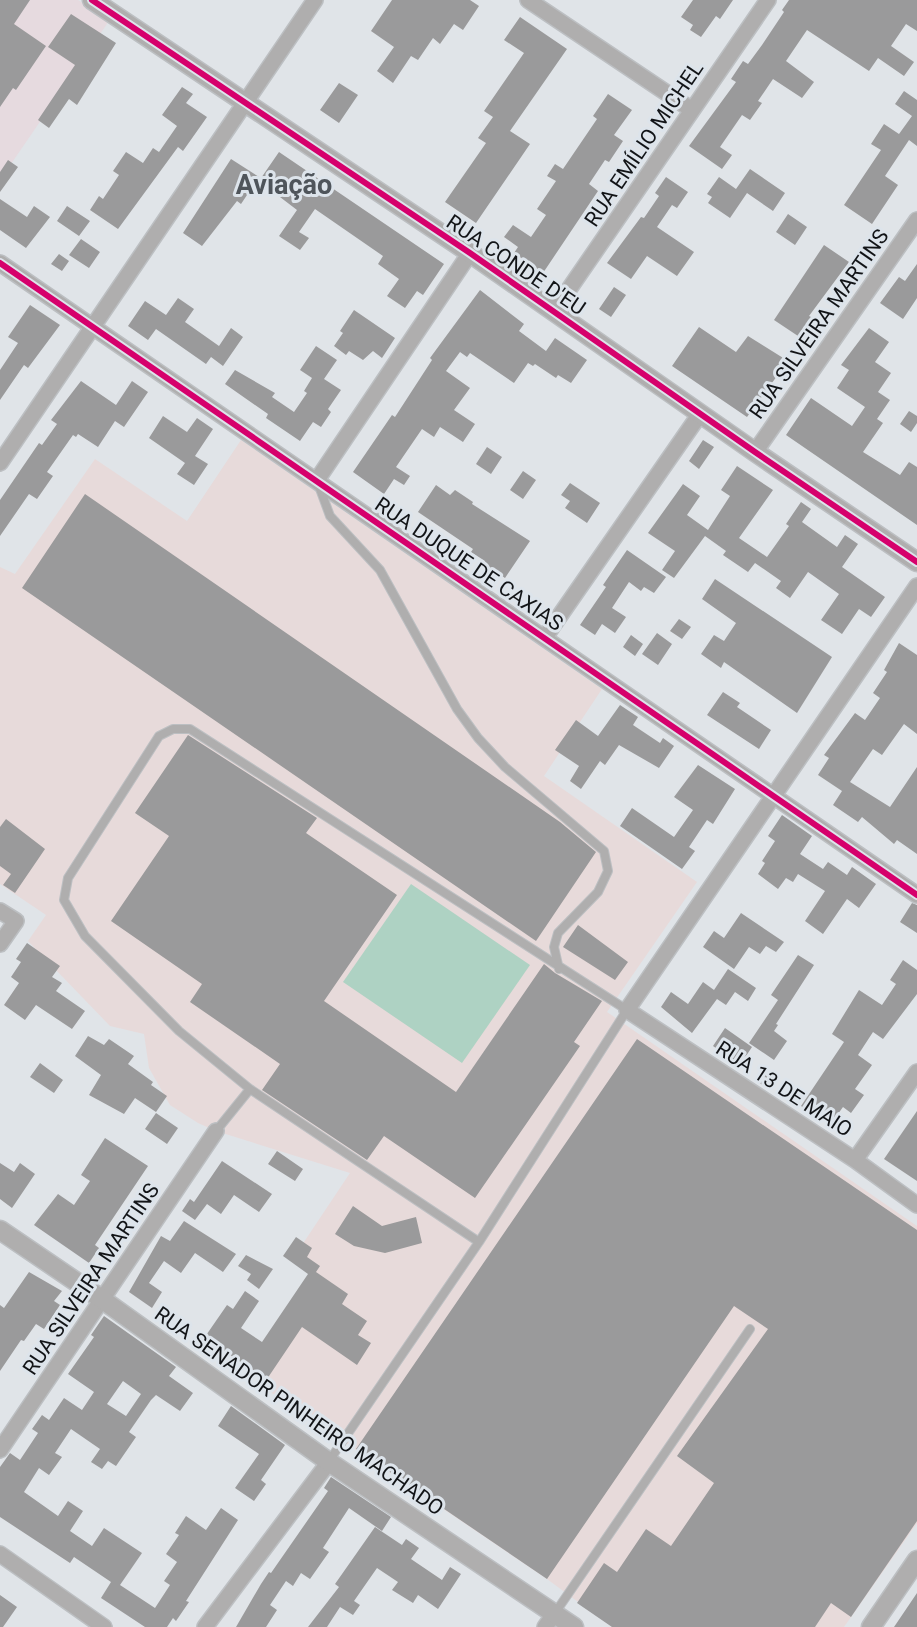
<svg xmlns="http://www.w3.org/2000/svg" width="917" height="1627" viewBox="0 0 917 1627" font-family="Roboto,sans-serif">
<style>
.commercial{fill:#e6dadf}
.industrial{fill:#e7dada}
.green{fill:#aed2c3}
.building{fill:#9a9a9b;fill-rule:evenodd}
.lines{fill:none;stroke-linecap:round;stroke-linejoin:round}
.service-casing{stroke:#bcbfc2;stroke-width:10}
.minor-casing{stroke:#bcbfc2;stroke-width:18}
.tertiary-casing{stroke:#bcbfc2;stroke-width:21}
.service{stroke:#afaeae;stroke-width:8}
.minor{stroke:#afaeae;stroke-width:15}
.tertiary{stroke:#afaeae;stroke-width:18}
.cycleway-casing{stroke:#dde4eb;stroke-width:10}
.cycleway{stroke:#d6006c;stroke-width:6}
.labels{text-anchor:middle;stroke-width:6;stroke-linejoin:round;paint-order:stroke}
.street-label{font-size:21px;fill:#121417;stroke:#dde4eb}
.district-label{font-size:27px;font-weight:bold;fill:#4f555b;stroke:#dde4eb}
</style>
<rect width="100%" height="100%" fill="#e0e4e8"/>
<!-- commercial -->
<path class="commercial" d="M0 0H78L109 21 0 180Z"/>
<!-- industrial -->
<path class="industrial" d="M241 440 602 689 544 776 697 882 607 1012 917 1226V1523L844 1627H612L547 1579 260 1385 330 1288 292 1260 350 1173 216 1131 198 1123 170 1105 149 1068 144 1034 110 1026 28 941 46 915 0 884V567L15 574 95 459 187 521Z"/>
<!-- green -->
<path class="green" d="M411 884 530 965 462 1063 343 982Z"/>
<!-- building -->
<path class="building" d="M0 0H30L14 24 46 46 16 90 13 88 0 107Z
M392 0H470L479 6 463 30 454 24 440 44 433 38 418 60 411 56 393 83 377 71 394 47 371 31Z
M693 0H733L720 19 716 16 701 37 690 30 693 25 681 17Z
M789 0H917V31L906 24 891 46 914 62 904 76 878 58 869 71 807 30 786 61 814 82 802 98 773 79 758 101 762 103 750 120 742 115 720 147 732 155 722 169 689 146 736 82 731 79 743 61 748 64 762 45 784 12 782 10Z
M71 14 116 43 77 105 69 99 49 128 38 120 75 65 48 47Z
M520 17 567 49 510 131 530 144 476 223 445 202 486 143 478 138 493 117 484 111 524 53 504 40Z
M339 83 358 95 339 123 320 110Z
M182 87 193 94 186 103 207 117 183 151 178 147 118 229 90 210 99 196 103 199 119 175 113 171 126 152 143 163 153 148 159 152 177 126 162 115Z
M904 91 917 100V146L909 140 885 176 898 185 872 224 844 205 881 150 871 144 884 124 899 134 912 116 895 104Z
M608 94 632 110 614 135 623 141 609 162 605 160 589 184 598 191 543 273 514 253 518 247 504 237 513 225 531 237 546 215 537 209 556 181 547 176 555 164 563 169 597 119 593 116Z
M279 152 444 264 423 295 417 291 405 308 387 296 399 279 378 264 383 256 315 209 299 232 309 238 300 250 279 236 297 210 259 181Z
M231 159 259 177 241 204 237 201 202 246 183 233Z
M8 160 18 167 0 192V172Z
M750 169 785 193 773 211 747 193 730 218 708 203 712 197 707 194 719 177 736 189Z
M666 177 688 192 677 208 672 205 657 227 694 252 677 276 647 256 631 279 607 263 641 217 644 218 659 196 655 193Z
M0 199 27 217 34 206 50 217 26 248 0 230Z
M67 206 90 221 79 236 57 221Z
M788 214 807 227 795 245 776 232Z
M81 239 100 252 89 268 69 255Z
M824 245 849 262 809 316 811 317 798 336 774 320Z
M59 254 69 261 62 271 51 264Z
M917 264V298L903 319 880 303 899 277 905 281Z
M614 287 626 295 611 317 599 309Z
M480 290 524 324 519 331 546 351 555 338 587 360 571 383 558 375 556 378 535 364 533 366 528 363 514 383 470 353 467 357 460 352 446 371 470 388 454 410 475 424 463 442 440 427 434 437 422 429 396 467 410 476 404 485 394 479 384 494 353 472 392 415 395 417 432 360 430 358Z
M178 298 194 309 185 322 219 346 231 328 243 337 223 366 211 357 206 364 156 329 148 340 128 326 145 301 166 315Z
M30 305 60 325 28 368 24 365 0 400V370L18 343 8 337Z
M354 310 395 338 382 358 373 351 363 360 349 351 346 355 334 346 343 333 340 331Z
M699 327 736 352 748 336 788 361 747 417 672 366Z
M869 328 889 342 875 362 891 373 878 392 890 400 877 419 883 423 863 452 900 475 909 462 917 467V525L786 435 811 398 852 426 865 407 837 388 849 370 841 365Z
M316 346 337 360 324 379 341 390 328 409 331 412 321 427 313 422 300 441 266 418 268 414 225 384 235 370 275 393 272 397 294 412 307 393 304 391 312 378 300 370Z
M81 381 116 405 132 381 148 392 124 427 115 421 98 447 78 434 76 437 73 435 47 472 53 476 37 499 29 494 0 536V500L39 443 42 445 57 424 51 420Z
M909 411 917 416V423L911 432 900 424Z
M163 416 187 432 197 418 213 429 195 456 208 464 194 485 177 474 185 463 149 438Z
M703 440 714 447 699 469 689 461Z
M487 447 502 457 491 474 476 464Z
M737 466 773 490 739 538 767 557 789 526 786 524 801 502 811 509 802 522 837 547 845 535 858 544 842 567 885 597 871 617 859 609 842 634 821 620 839 594 808 572 790 598 776 588 781 581 755 563 748 572 723 555 726 551 705 536 674 578 662 570 675 551 648 533 676 494 683 484 700 496 687 515 708 530 730 496 721 490Z
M523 471 536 480 523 499 510 490Z
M570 483 600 503 587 523 565 508 570 501 561 495Z
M436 485 450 495 455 490 473 502 472 504 530 541 505 578 484 563 485 561 471 552 473 549 418 512Z
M85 494 560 822 596 852 536 941 22 588Z
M627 550 666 577 654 593 644 587 641 591 629 582 612 608 626 617 615 633 602 624 595 635 580 625 606 587 603 585Z
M715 579 832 657 797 713 724 662 721 668 701 654 714 635 724 641 736 623 702 599Z
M679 619 691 627 682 639 670 631Z
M657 633 672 644 658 665 642 654Z
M631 635 643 644 635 656 623 647Z
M899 643 917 655V734L904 724 882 755 873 749 850 782 890 807 917 767V854L897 840 894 844 862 817 858 822 833 805 842 791 818 775 829 758 824 755 855 713 865 720 880 698 873 693 887 672 884 670Z
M723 692 740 703 737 707 771 730 759 749 707 715Z
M620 705 638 717 633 725 660 743 663 738 674 746 659 768 619 745 605 765 600 761 581 789 570 781 579 766 555 750 576 720 598 736Z
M188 735 317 818 306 833 397 895 324 1001 456 1092 544 964 555 973 602 1001 574 1042 580 1046 475 1198 384 1136 367 1160 262 1090 280 1064 190 1002 202 984 111 921 169 836 135 813Z
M698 765 735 789 713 824 707 820 689 847 695 851 682 869 620 826 632 808 674 837 693 810 674 797Z
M782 815 812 836 800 854 823 869 828 862 847 875 852 867 876 884 859 908 847 899 823 934 805 921 825 891 798 874 793 882 786 878 778 889 758 874 765 863 762 861 775 841 768 836Z
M6 819 45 849 15 893 3 885 11 874 0 866V827Z
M912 903 917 905V933L900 922Z
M741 913 784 942 776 952 766 946 760 954 749 947 734 969 703 947 714 931 724 938Z
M578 925 628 962 615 980 563 947Z
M27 943 60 966 52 977 62 983 56 991 85 1011 72 1029 36 1005 25 1020 4 1005 19 983 11 977 21 962 16 959Z
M798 955 814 965 776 1024 778 1025 774 1031 787 1041 774 1060 749 1043 778 1000 771 995Z
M903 960 917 970V994L883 1039 873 1032 858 1055 872 1065 855 1089 864 1095 851 1113 843 1107 830 1125 801 1106 844 1042 832 1034 859 990 882 1005 896 984 890 980Z
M728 969 756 988 748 1001 735 992 726 1005 717 999 692 1033 661 1007 671 992 688 1004 703 982 714 990Z
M725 1028 752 1047 740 1065 713 1046Z
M88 1036 104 1045 109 1039 134 1056 128 1064 153 1082 151 1085 167 1096 156 1112 135 1098 124 1114 89 1095 101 1075 75 1056Z
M637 1039 917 1230V1521L851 1617 831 1603 815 1627H612L577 1603 604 1563 617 1572 646 1529 671 1546 714 1483 677 1456 768 1329 734 1306 547 1579 356 1449Z
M40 1063 63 1080 54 1093 30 1077Z
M765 1069 775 1075 767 1088 757 1081Z
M917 1111V1181L884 1159Z
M156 1113 178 1128 167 1144 145 1129Z
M105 1138 148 1166 95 1245 99 1248 89 1263 34 1225 58 1194 74 1205 90 1181 81 1175Z
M277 1151 303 1169 295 1181 268 1164Z
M222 1161 272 1194 259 1212 234 1195 221 1214 207 1204 195 1220 182 1211 190 1199 194 1202Z
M0 1163 14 1172 20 1163 35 1174 12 1208 0 1199Z
M353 1206 382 1226 416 1217 422 1243 385 1253 354 1246 335 1234Z
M184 1221 236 1254 223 1272 195 1253 181 1273 164 1261 149 1283 162 1292 152 1308 129 1292 161 1236 170 1241Z
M296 1237 312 1248 307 1257 320 1266 316 1272 348 1294 342 1304 367 1321 358 1335 371 1343 357 1365 302 1327 267 1379 222 1350 218 1356 200 1344 227 1305 233 1309 245 1291 259 1301 241 1328 262 1342 308 1274 283 1256Z
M246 1255 273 1269 259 1289 247 1280 251 1274 238 1266Z
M29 1272 62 1291 54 1301 60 1305 44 1329 36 1324 24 1341 21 1340 0 1371V1305L4 1308Z
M104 1316 176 1367 169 1376 193 1393 180 1411 156 1395 151 1400 129 1432 136 1437 116 1466 108 1461 102 1469 91 1462 100 1449 71 1429 55 1453 62 1457 49 1475 39 1468 24 1492 58 1516 68 1501 83 1511 70 1531 92 1546 104 1528 142 1553 120 1585 155 1608 170 1585 164 1581 177 1562 166 1554 179 1535 175 1533 186 1516 206 1530 221 1508 238 1520 186 1601 189 1602 176 1621 173 1618 167 1627H145L101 1598 111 1582 74 1557 70 1563 0 1517V1467L10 1453 20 1460 38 1433 32 1429 42 1415 49 1420 64 1398 82 1410 94 1392 68 1374 94 1337 91 1335ZM123 1381 141 1394 126 1416 107 1404Z
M231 1406 285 1445 261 1480 266 1484 254 1501 235 1488 259 1454 218 1426Z
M331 1477 391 1517 382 1531 349 1508 323 1548 329 1552 310 1579 301 1573 293 1586 286 1581 270 1605 277 1610 266 1627H236L261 1584 269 1572 271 1573 328 1491 324 1488Z
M375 1527 402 1545 406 1539 419 1548 411 1559 442 1580 450 1567 461 1574 438 1609 418 1595 413 1603 392 1590 398 1582 377 1568 354 1601 360 1605 353 1615 340 1607 327 1627H308L339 1587 335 1584Z
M917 1593V1627H894Z
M0 1595 17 1607 3 1627H0Z"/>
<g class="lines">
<!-- service casing -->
<g class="service-casing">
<path id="service" d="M319 486 330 516 380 570 457 709 478 738 505 767 604 851 608 871 598 892 558 933 554 947 559 969
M250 1089 179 1031 85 936 64 900 68 878 159 736 173 729H190L627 1010 479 1242 329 1461
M216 1131 250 1089 479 1242
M555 1613 750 1329"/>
</g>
<!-- minor casing -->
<g class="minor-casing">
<path id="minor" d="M528 0 692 110
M0 263 917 895
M554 311 768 0
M755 452 917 220
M0 463 315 0
M317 480 470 253
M917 586 627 1010 855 1160 917 1205
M545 637 700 414
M0 911 16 921 0 944
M855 1160 917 1072
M0 1450 216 1131
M0 1554 104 1627
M205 1627 329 1462
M545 1627 554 1614"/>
</g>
<!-- tertiary casing -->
<g class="tertiary-casing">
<path id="tertiary" d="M92 0 470 253 755 452 917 562
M0 1230 103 1300 329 1462 574 1627
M871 1627 917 1560"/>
</g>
<!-- service -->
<use href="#service" class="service"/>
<!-- minor -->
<use href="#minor" class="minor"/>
<!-- tertiary -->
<use href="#tertiary" class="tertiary"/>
<!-- cycleway casing -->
<g class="cycleway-casing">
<path id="cycleway" d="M92 0 470 253 755 452 917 562
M0 263 917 895"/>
</g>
<!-- cycleway -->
<use href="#cycleway" class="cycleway"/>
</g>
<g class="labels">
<!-- street labels -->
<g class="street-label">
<text transform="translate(644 144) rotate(-56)" y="7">RUA EMÍLIO MICHEL</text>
<text transform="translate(516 265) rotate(34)" y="7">RUA CONDE D'EU</text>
<text transform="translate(819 324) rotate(-55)" y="7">RUA SILVEIRA MARTINS</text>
<text transform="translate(469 564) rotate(34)" y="7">RUA DUQUE DE CAXIAS</text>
<text transform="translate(784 1089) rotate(33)" y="7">RUA 13 DE MAIO</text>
<text transform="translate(91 1279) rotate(-56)" y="7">RUA SILVEIRA MARTINS</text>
<text transform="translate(299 1411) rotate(35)" y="7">RUA SENADOR PINHEIRO MACHADO</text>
</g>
<!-- district labels -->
<g class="district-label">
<text x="284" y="194">Aviação</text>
</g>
</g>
</svg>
